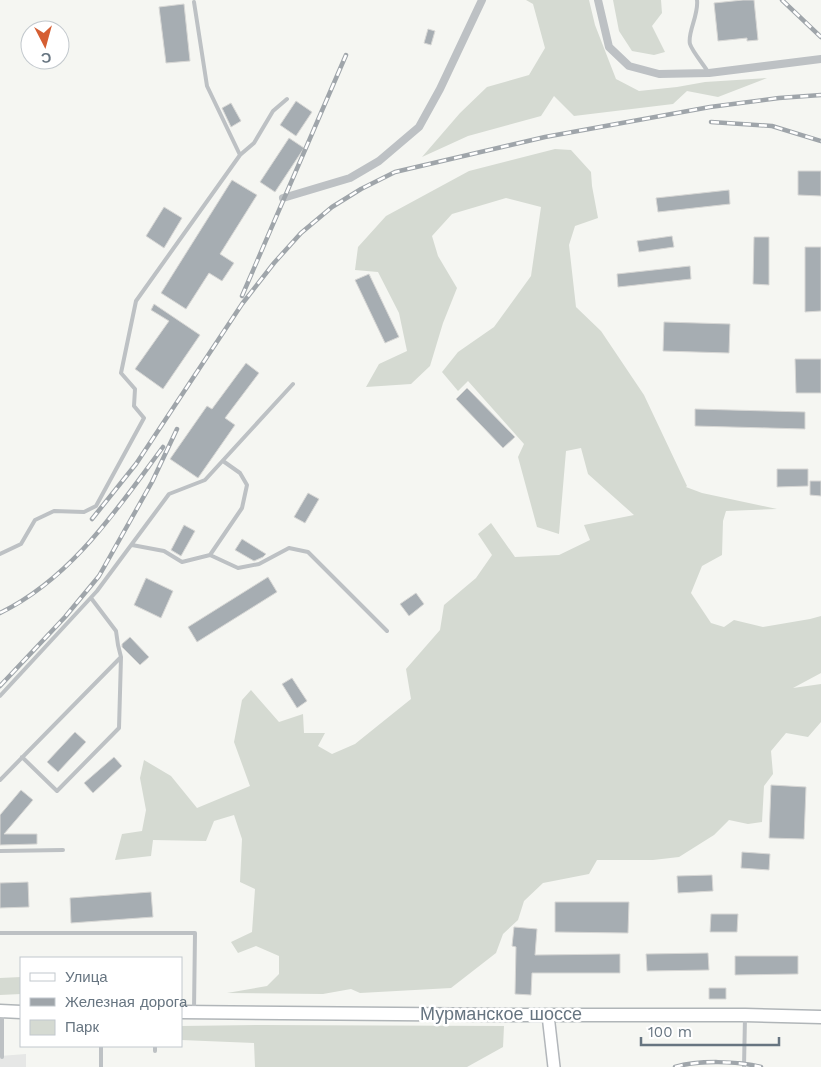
<svg xmlns="http://www.w3.org/2000/svg" width="821" height="1067" viewBox="0 0 821 1067" font-family="'Work Sans',sans-serif">
<style>
.built{fill:#e6e7e6}
.green{fill:#d5dad2}
.building{fill:#a6adb2;stroke:#d7d7d5}
.lines{fill:none;stroke-linecap:round;stroke-linejoin:round}
.secondary-casing{stroke:#b2b6ba;stroke-width:14}
.primary-casing{stroke:#b0b5b8;stroke-width:15}
.lane{stroke:#bdc1c4;stroke-width:4}
.street{stroke:#bdc1c4;stroke-width:8}
.secondary{stroke:#fff;stroke-width:11}
.primary{stroke:#fff;stroke-width:12}
.rail-casing{stroke:#9fa5aa;stroke-width:4.5}
.rail{stroke:#fff;stroke-width:2.5;stroke-dasharray:8;stroke-linecap:butt}
.labels{text-anchor:middle;stroke-width:5;stroke-linejoin:round;paint-order:stroke}
.street-label{font-size:18px;fill:#677581;stroke:#fff}
</style>
<rect width="100%" height="100%" fill="#f5f6f2"/>
<!-- built -->
<path class="built" d="M26 1054V1067H0V1056Z"/>
<!-- green -->
<path class="green" d="M526 0H589L595 25 616 79 639 91 677 87 705 82 767 78 718 97 687 91 673 104 574 116 554 96 541 116 468 136 422 157 460 113 487 87 529 75 545 48 533 4Z
M613 0H661L662 13 652 26 665 52 654 55 632 51 619 31Z
M555 149 571 150 591 172 592 186 598 218 575 226 569 245 576 307 601 331 644 395 687 486 686 487 702 493 777 509 726 511 723 521 722 555 702 566 691 593 711 623 724 627 734 620 763 627 810 619 821 616V673L793 688 821 684V722L808 737 786 733 771 751 773 774 764 786 762 822 748 824 729 820 714 835 679 857 653 860H597L589 874 543 883 524 901 518 920 503 934 496 953 451 988 360 993 351 989 323 994 227 993 267 986 279 974V956L256 946 238 953 231 942 252 932 255 889 240 882 242 839 234 815 214 821 206 841 153 840 151 856 115 860 122 834 142 831 146 810 140 778 144 760 171 776 197 808 250 786 234 742 242 700 251 690 279 722 303 714 304 733H325L318 746 332 754 355 744 411 699 406 669 440 630 444 605 476 578 492 555 478 534 491 523 515 557 559 555 590 540 584 525 634 515 588 474 581 448 566 451 559 534 537 527 518 457 524 444 468 381 458 391 442 372 458 352 494 327 531 276 541 207 506 198 452 214 432 236 438 256 457 288 443 323 430 366 411 384 366 387 379 364 407 351 399 313 378 272 355 270 358 247 386 216 469 171Z
M21 977V994L0 995V978Z
M263 1025 504 1026 503 1047 467 1067H255L254 1043 181 1040V1026Z"/>
<!-- building -->
<path class="building" d="M743 0H754L758 40 747 41V38L718 41 714 3Z
M184 4 190 61 166 63 159 7Z
M428 29 435 31 431 45 424 43Z
M296 101 312 112 296 136 280 125Z
M231 103 241 121 231 127 222 108Z
M289 138 304 148 275 192 260 182Z
M798 171H821V196L798 195Z
M232 180 257 195 220 254 234 263 222 281 209 273 186 309 161 293Z
M729 190 730 204 658 212 656 198Z
M164 207 182 218 164 248 146 236Z
M672 236 674 247 639 252 637 241Z
M754 237H769V285L753 284Z
M805 247H821V311L805 312Z
M690 266 691 279 618 287 617 274Z
M369 274 399 337 385 343 355 280Z
M154 304 200 335 163 389 135 369 169 321 151 310Z
M664 322 730 324 729 353 663 351Z
M795 359H821V393H796Z
M246 363 259 373 225 418 235 425 198 478 170 459 207 406 212 409Z
M467 388 515 437 503 448 456 399Z
M695 409 805 412V429L695 426Z
M777 469H808V486L777 487Z
M810 481H821V496L810 495Z
M308 493 319 499 305 523 294 517Z
M184 525 195 531 181 556 171 550Z
M242 539 266 554 263 557 254 561 235 550Z
M268 577 277 592 197 642 188 627Z
M146 578 173 591 161 618 134 605Z
M416 593 424 604 409 616 400 604Z
M130 637 149 657 140 665 122 647V644Z
M292 678 307 701 297 708 282 684Z
M75 732 86 742 58 772 47 762Z
M114 757 122 766 93 793 84 783Z
M771 785 806 787 804 839 769 838Z
M21 790 33 800 4 834H37V844L0 845V815Z
M742 852 770 854 769 870 741 868Z
M712 875 713 891 678 893 677 876Z
M28 882 29 907 0 908V883Z
M151 892 153 917 71 923 70 898Z
M555 902H629L628 933 555 932Z
M711 914H738L737 932H710Z
M514 927 537 929 535 955 620 954V973H532L531 995 515 994 516 947 512 946Z
M708 953 709 970 647 971 646 954Z
M735 956H798V974L735 975Z
M709 988H726V999H709Z"/>
<g class="lines">
<!-- secondary casing -->
<g class="secondary-casing">
<path id="secondary" d="M548 1015 554 1067"/>
</g>
<!-- primary casing -->
<g class="primary-casing">
<path id="primary" d="M0 1011 21 1012
M181 1012 516 1015H745L821 1017"/>
</g>
<!-- lane -->
<path class="lane" d="M697 0C699 15 687 33 690 44 692 51 704 65 708 72
M240 155 254 143 273 111 287 99
M132 545 164 551 182 562 210 555 242 508 247 485 240 473 223 461
M0 554 21 544 35 520 54 511 84 512 96 506 144 418 134 406 135 389 121 373 136 301 240 155 207 86 194 2
M210 555 238 568 259 564 289 548 308 552 387 631
M0 696 97 591 169 494 205 480 293 384
M22 757 57 791 119 728 121 657
M0 780 121 657 118 645 116 631 91 598
M0 851 63 850
M0 933H195L194 1010
M155 1051V1046
M2 1057V1014
M101 1067V1046
M744 1067 745 1017"/>
<!-- street -->
<path class="street" d="M598 0 609 47 629 66 659 74 709 73 821 59
M283 198 350 178 379 161 419 127 440 89 482 0"/>
<!-- secondary -->
<use href="#secondary" class="secondary"/>
<!-- primary -->
<use href="#primary" class="primary"/>
<!-- rail casing -->
<g class="rail-casing">
<path id="rail" d="M782 0 821 37
M711 122 772 126 821 141
M242 296 346 55
M92 519 136 464 242 304 274 263 301 233 332 207 361 189 395 172 545 137 710 107 779 98 821 95
M0 613C72 578 117 509 163 447
M0 686 65 617 99 576 152 482 177 429
M675 1067C698 1060 738 1061 761 1067"/>
</g>
<!-- rail -->
<use href="#rail" class="rail"/>
</g>
<g class="labels">
<!-- street labels -->
<g class="street-label">
<text x="501" y="1020">Мурманское шоссе</text>
</g>
</g>
<!-- legend -->
<rect x="20" y="957" width="162" height="90" fill="#ffffff" stroke="#c2c8cd"/>
<rect x="30" y="973" width="25" height="8" fill="#ffffff" stroke="#c2c8cd"/>
<text x="65" y="982" font-size="15" fill="#677581">Улица</text>
<rect x="30" y="998" width="25" height="8" fill="#9fa5aa" stroke="#c2c8cd"/>
<text x="65" y="1007" font-size="15" fill="#677581">Железная дорога</text>
<rect x="30" y="1020" width="25" height="15" fill="#d5dad2" stroke="#c2c8cd"/>
<text x="65" y="1032" font-size="15" fill="#677581">Парк</text>
<!-- north arrow -->
<g transform="translate(45 45) rotate(174)"><circle r="24" fill="#ffffff" stroke="#c2c8cd"/>
<path d="M0-4L9 19L0 12L-9 19Z" fill="#d55e33"/>
<text y="-8" font-size="14" font-weight="bold" text-anchor="middle" fill="#677581">С</text>
</g>
<!-- scale -->
<path d="M641 1037v8h138v-8" fill="none" stroke="#677581" stroke-width="2.5"/>
<text x="648" y="1037" font-size="15" fill="#677581" stroke="#ffffff" stroke-width="4" paint-order="stroke">100 m</text>
</svg>
